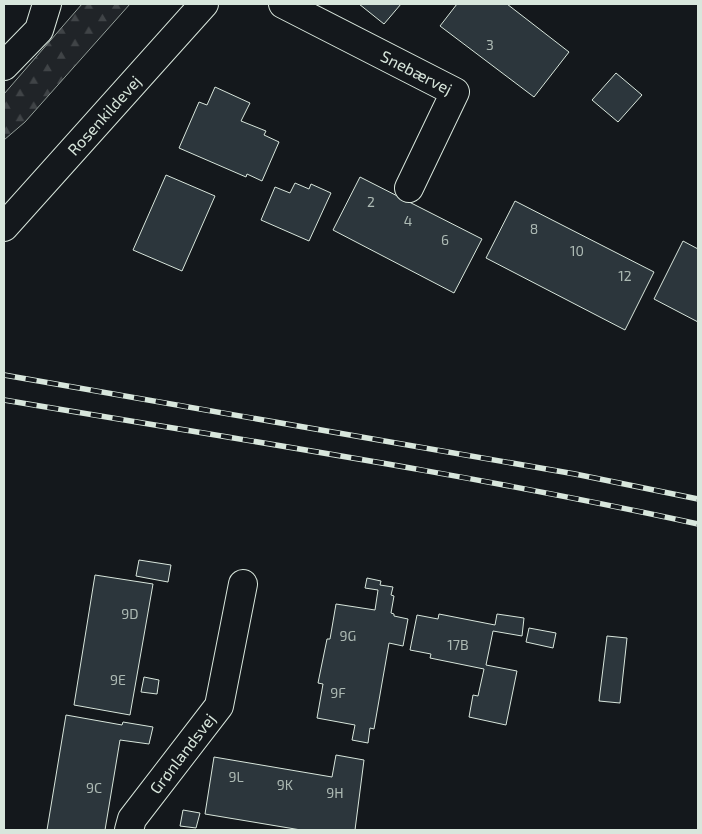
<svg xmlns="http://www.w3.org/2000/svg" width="702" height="834" viewBox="0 0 702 834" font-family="'Exo 2',sans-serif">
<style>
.forest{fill:url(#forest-firs);stroke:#939e99}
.building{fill:#2c363c;stroke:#d8e6dc}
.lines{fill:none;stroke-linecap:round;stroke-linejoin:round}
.street-casing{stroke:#d8e6dc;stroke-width:30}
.secondary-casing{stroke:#d8e6dc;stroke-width:30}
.street{stroke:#14181c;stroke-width:28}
.secondary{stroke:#14181c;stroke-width:28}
.rail-casing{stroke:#d8e6dc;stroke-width:5.5}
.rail{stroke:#14181c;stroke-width:4;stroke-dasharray:11;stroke-linecap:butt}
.labels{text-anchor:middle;stroke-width:4;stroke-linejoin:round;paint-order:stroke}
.number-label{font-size:14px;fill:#adbab4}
.street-label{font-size:16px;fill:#d8e6dc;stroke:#14181c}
</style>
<defs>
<pattern id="forest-firs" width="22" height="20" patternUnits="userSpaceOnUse" patternTransform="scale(1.25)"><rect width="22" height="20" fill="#202428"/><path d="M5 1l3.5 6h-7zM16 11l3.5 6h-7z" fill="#404447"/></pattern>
</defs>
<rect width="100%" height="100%" fill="#14181c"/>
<!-- forest -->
<path class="forest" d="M82 4H130L25 122 4 140V94Z"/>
<!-- building -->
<path class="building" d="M359 4H401L384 24Z
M457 4H507L569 52 534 97 440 26Z
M616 73 642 95 618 122 592 100Z
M215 87 250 103 241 121 266 131 264 135 279 142 262 181 247 174 246 177 179 148 199 102 207 105Z
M166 175 215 196 182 271 133 250Z
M360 177 482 239 454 293 333 230Z
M295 183 309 189 311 184 331 193 309 241 261 220 275 187 290 193Z
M515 201 654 272 625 330 486 258Z
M683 241 698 249V322L654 299Z
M139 560 171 565 168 582 136 576Z
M95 575 153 584 130 715 74 705Z
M367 578 381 581 380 585 393 587 391 595 394 596 391 613 394 614V616L408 619 403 646 389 643 374 729 370 728 368 743 352 740 355 725 317 718 323 684 318 683 327 639H330L336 604 375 610 378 590 365 588Z
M439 614 495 625 497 614 524 618 522 636 493 631 486 665 517 671 506 725 469 717 473 695 478 696 484 669 430 658 431 654 410 650 417 615 438 619Z
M529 628 556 633 553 648 526 642Z
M607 636 627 638 620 703 599 701Z
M144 677 159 680 157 694 141 692Z
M66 715 122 725 123 722 153 727 149 744 120 740 105 830H47Z
M336 755 364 760 355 830H301L205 814 214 757 332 777Z
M183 810 200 813 196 828 180 826Z"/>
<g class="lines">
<!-- street casing -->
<g class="street-casing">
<g id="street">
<path id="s1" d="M283 4 455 92 409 188"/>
<path d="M4 66 39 30 47 4"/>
<path id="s2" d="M129 830 132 819 219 706 243 584"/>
</g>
</g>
<!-- secondary casing -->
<g class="secondary-casing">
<g id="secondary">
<path id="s3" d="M4 227 204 4"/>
</g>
</g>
<!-- street -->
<use href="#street" class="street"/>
<!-- secondary -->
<use href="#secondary" class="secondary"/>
<!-- rail casing -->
<g class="rail-casing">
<path id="rail" d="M4 375 575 474 698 499
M4 400C236 439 469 474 698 524"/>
</g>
<!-- rail -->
<use href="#rail" class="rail"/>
</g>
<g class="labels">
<!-- number labels -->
<g class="number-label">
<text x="490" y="50">3</text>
<text x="371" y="207">2</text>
<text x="408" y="226">4</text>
<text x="534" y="234">8</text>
<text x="445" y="245">6</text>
<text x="577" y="256">10</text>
<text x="625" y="281">12</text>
<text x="130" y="619">9D</text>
<text x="348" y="641">9G</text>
<text x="458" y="650">17B</text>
<text x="118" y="685">9E</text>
<text x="338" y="698">9F</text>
<text x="236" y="782">9L</text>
<text x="285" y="790">9K</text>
<text x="94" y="793">9C</text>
<text x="335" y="798">9H</text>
</g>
<!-- street labels -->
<g class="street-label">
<text dy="6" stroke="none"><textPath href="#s1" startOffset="150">Snebærvej</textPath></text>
<text dy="6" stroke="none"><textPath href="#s3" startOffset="150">Rosenkildevej</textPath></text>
<text dy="6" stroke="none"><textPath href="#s2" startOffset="94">Grønlandsvej</textPath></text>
</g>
</g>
<!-- border -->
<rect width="702" height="834" fill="none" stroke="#d8e6dc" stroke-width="10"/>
</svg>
